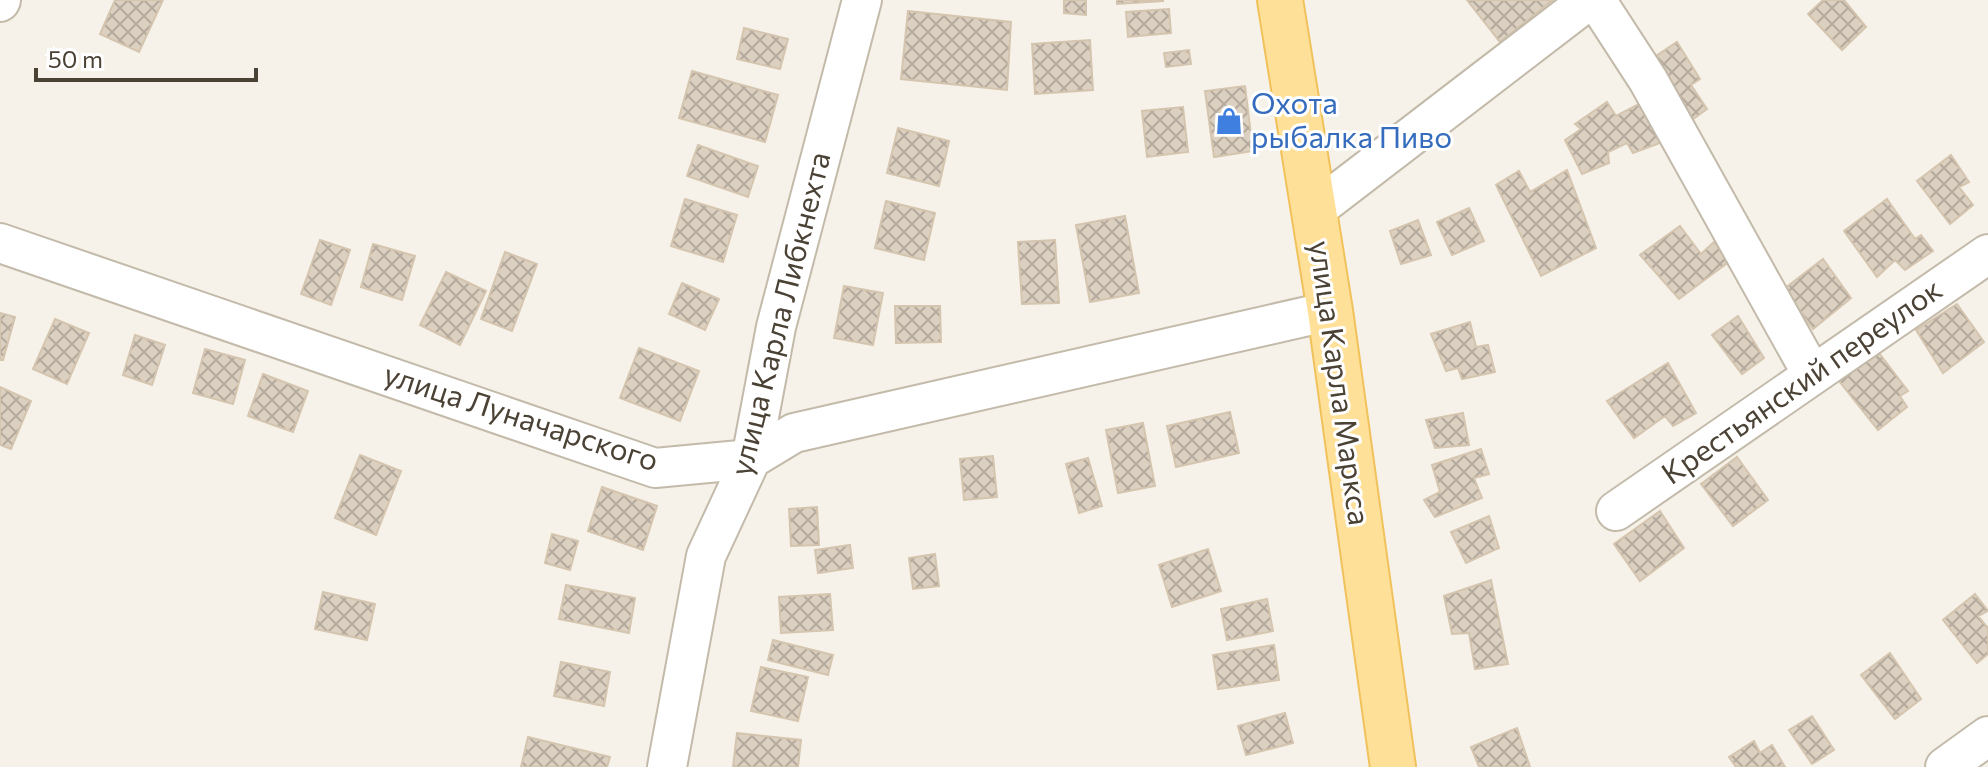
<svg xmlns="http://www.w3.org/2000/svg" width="1988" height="767" viewBox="0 0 1988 767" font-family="Commissioner,sans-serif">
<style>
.building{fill:url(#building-cross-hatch);stroke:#d5c5af;stroke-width:2}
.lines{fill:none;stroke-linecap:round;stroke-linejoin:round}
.minor-casing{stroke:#c3baaa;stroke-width:42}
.major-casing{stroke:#f1c25c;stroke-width:48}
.minor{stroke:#fff;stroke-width:38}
.major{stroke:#ffe099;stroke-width:44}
.labels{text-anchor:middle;stroke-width:6;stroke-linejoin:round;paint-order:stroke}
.shop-label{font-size:30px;fill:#366cbe;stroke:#fff;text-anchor:start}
.street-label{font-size:30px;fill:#4b4236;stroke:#fff}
</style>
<defs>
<pattern id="building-cross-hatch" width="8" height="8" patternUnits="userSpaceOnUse" patternTransform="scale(2)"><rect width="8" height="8" fill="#dcd0c0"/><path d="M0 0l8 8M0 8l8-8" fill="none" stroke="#b4aa9d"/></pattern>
</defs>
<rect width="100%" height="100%" fill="#f6f2e9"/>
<!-- building -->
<path class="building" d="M115 0H163L139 52 100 34Z
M1064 0H1086V15L1064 13Z
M1117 0H1163V1L1117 4Z
M1467 0H1553L1500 42Z
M1823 0H1844L1866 27 1842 50 1808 14Z
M1169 9 1171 33 1128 37 1126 12Z
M908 11 1011 22 1007 90 901 79Z
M744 28 788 39 780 69 737 59Z
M1090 40 1093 90 1035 94 1032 44Z
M1677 42 1700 79 1691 85 1707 109 1681 128 1653 58Z
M1189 50 1191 64 1166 67 1164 53Z
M692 71 778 95 765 142 679 118Z
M1245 86 1253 151 1214 157 1205 91Z
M1607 102 1616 116 1639 104 1665 141 1633 153 1627 143 1608 152 1609 163 1582 174 1565 140 1581 129 1575 124Z
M1183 107 1188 152 1147 157 1142 111Z
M898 128 949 141 939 186 887 173Z
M698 145 758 166 748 197 687 176Z
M1951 155 1969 182 1959 187 1973 205 1950 224 1917 181Z
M1567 170 1596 248 1541 276 1496 185 1519 171 1530 192Z
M685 199 737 215 723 262 671 246Z
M1887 199 1915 239 1921 235 1933 251 1905 270 1895 260 1877 277 1844 231Z
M886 201 935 213 924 260 875 248Z
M1469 208 1484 241 1452 255 1437 222Z
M1125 216 1139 293 1090 302 1076 225Z
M1418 220 1431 255 1401 264 1390 231Z
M1680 226 1701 254 1714 242 1730 261 1679 299 1640 255Z
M320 240 350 250 331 305 301 294Z
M1055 240 1059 303 1022 304 1018 242Z
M373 244 415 256 402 300 361 287Z
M505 252 537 264 512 331 481 319Z
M1823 259 1851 298 1813 329 1784 289Z
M446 272 486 291 460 345 420 325Z
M682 283 719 299 705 330 669 314Z
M844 286 883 293 873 345 834 338Z
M1957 304 1984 342 1943 373 1916 330Z
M895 306H940L941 342 896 343Z
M0 313 15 317 3 360H0Z
M1738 316 1764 358 1742 374 1712 335Z
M55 319 89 333 67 384 33 369Z
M1470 322 1476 347 1488 345 1495 372 1462 379 1458 368 1446 371 1431 334Z
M135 335 165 345 152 385 123 375Z
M639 348 699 371 680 421 620 398Z
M205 349 245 360 233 404 193 393Z
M1879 353 1908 391 1900 396 1907 407 1878 430 1839 381Z
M1668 363 1696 413 1673 426 1665 416 1634 438 1607 401Z
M263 374 308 391 293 432 248 416Z
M0 387 31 401 11 449 0 445Z
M1230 412 1239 453 1176 467 1167 426Z
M1463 413 1469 445 1435 448 1426 420Z
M1143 423 1155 486 1118 493 1106 430Z
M1481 449 1489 474 1474 478 1482 498 1435 517 1424 500 1440 492 1432 465Z
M360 455 401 471 376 535 335 518Z
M993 456 997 497 964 500 960 459Z
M1737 457 1768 500 1733 526 1701 484Z
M1088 458 1102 506 1079 513 1066 464Z
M602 487 657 506 643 550 588 531Z
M817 507 819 545 791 546 789 509Z
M1660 511 1684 548 1640 581 1614 544Z
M1489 516 1499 548 1466 563 1451 532Z
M552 534 578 541 570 570 545 563Z
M850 545 853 568 818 573 815 550Z
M1208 549 1221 591 1172 607 1159 565Z
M935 554 939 586 913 589 909 558Z
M1491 580 1508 664 1475 669 1469 633 1452 634 1444 596Z
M566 585 635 598 629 633 559 619Z
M323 592 375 604 367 640 315 629Z
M830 594 833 630 781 633 779 597Z
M1975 594 1988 611 1978 616 1988 628V654L1977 663 1943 620Z
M1267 599 1273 631 1227 640 1221 609Z
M773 640 833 655 828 675 768 660Z
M1274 645 1279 680 1218 689 1213 655Z
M1890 653 1921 699 1895 719 1861 675Z
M561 662 610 672 604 706 554 696Z
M761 667 808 677 798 721 751 711Z
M1285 713 1293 743 1246 755 1238 726Z
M1812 716 1834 750 1812 764 1789 730Z
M1517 728 1530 767H1479L1471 747Z
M737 733 801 740 798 767H733Z
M528 737 610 757 607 767H521Z
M1754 741 1760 753 1772 745 1785 767H1736L1729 757Z"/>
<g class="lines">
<!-- minor casing -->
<g class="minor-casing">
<path id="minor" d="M1596 0 1648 80 1812 374
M0 2 1 0
M1314 211 1589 0
M0 243 655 468 751 459 794 433 1330 311
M1616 511 1988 254
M667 767 706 556 751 459 776 327 862 0
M1945 767 1988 736"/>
</g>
<!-- major casing -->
<g class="major-casing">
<path id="major" d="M1280 0 1330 311 1393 767"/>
</g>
<!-- minor -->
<use href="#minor" class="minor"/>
<!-- major -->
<use href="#major" class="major"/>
</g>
<!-- icons -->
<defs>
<g id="shop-bare" transform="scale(2.16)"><path d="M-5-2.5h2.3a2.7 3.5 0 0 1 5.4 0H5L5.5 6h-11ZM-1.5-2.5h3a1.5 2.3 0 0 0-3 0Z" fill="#3f7fe0" stroke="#fff" stroke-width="2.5" paint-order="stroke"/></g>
</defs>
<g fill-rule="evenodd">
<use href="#shop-bare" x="1229" y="121"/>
</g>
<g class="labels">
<!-- shop labels -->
<g class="shop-label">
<text x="1251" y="114">Охота<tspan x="1251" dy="34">рыбалка Пиво</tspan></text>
</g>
<!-- street labels -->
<g class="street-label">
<text transform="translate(781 314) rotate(-76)" y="10">улица Карла Либкнехта</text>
<text transform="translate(1802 382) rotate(-35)" y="10">Крестьянский переулок</text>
<text transform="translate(1339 383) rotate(82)" y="10">улица Карла Маркса</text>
<text transform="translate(521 418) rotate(18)" y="10">улица Луначарского</text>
</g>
</g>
<!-- scale -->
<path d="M36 68v12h220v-12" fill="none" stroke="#4b4236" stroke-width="4"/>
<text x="48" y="68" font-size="24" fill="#4b4236" stroke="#ffffff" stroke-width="6" paint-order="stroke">50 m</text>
</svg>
